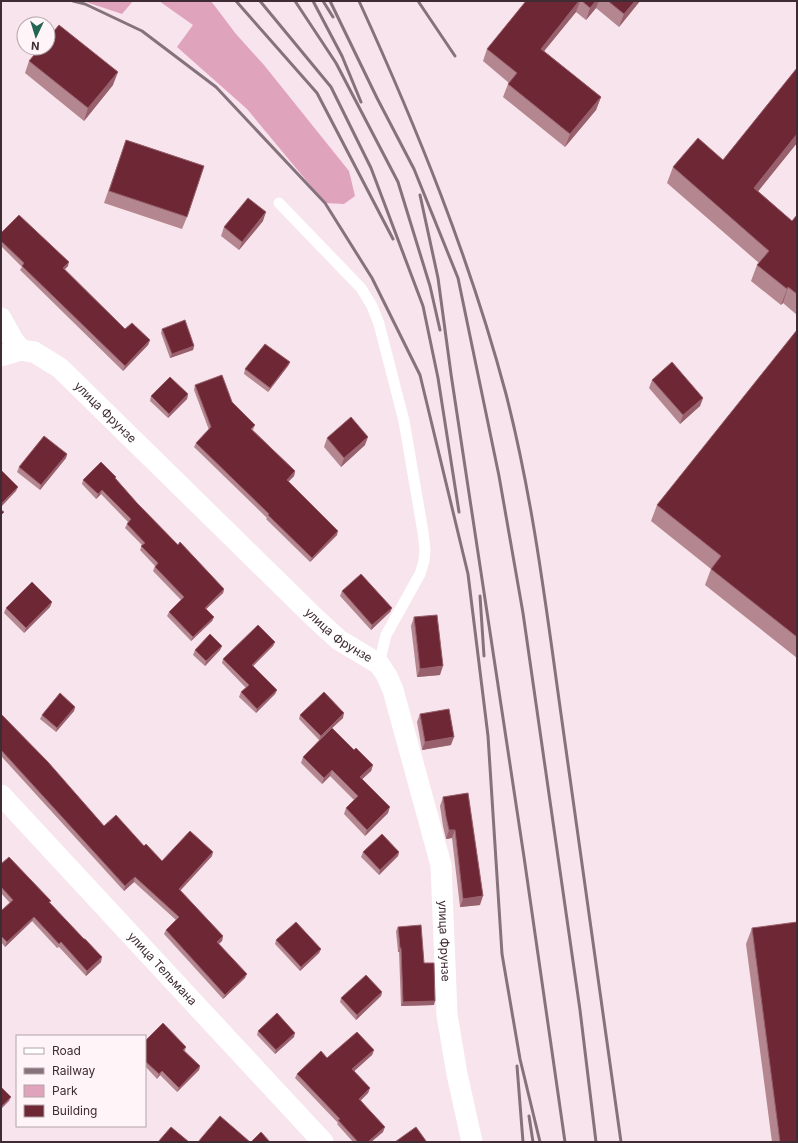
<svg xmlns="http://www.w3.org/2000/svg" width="798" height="1143" viewBox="0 0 798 1143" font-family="Inter,sans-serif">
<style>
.green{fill:#e0a3bc}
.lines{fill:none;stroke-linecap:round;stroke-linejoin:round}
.service{stroke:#fff;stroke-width:11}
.minor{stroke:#fff;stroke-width:21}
.rail{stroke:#85727a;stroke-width:3}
.wall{fill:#b38690}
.shaded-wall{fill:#97606c}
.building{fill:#6e2835;stroke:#97606c}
.labels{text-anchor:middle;stroke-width:4;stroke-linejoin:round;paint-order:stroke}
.street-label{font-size:12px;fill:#3e2b33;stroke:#fff4f8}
</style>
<rect width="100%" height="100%" fill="#f8e4ec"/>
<!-- green -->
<path class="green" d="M83 1H133L122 14Z
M159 1H211L236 34 264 65 349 171 355 196 344 204 325 203 247 109 177 47 193 25Z"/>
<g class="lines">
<!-- service -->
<path class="service" d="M279 203 361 288 372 306 379 324 404 421 423 532 425 550 424 561 420 574 386 635 379 664"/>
<!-- minor -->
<g class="minor">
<path id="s1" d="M1 318 13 340 21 350 34 352 60 368 316 619 339 640 379 664 387 676 393 690 441 865 447 1015 457 1074 472 1142"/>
<path d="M1 356 21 350"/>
<path id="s2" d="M1 795 323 1142"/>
</g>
<!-- rail -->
<path class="rail" d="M73 1 85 4 142 31 216 87 325 203 372 278 420 375 468 574 488 736 502 954 520 1059 540 1142
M236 1 317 93 393 239
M260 1 331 87 371 168 423 306 438 378 459 512
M295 1 336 63 398 182 430 286 440 330
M313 1 342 56 361 102
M323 1 333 17
M330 1 377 98 414 169 458 278 499 476 523 613 580 1010 596 1142
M359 1C417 128 470 259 506 394 533 499 546 607 561 714 581 857 601 999 621 1142
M418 1 455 56
M420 195 438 278 451 374 524 857 565 1142
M480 596 484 656
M517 1066 523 1142
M529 1116 533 1142"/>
</g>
<!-- wall -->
<path class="wall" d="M526 1H640L619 27 596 8 586 20 576 12 544 51 601 97 596 110 565 147 503 97 508 84 509 83 483 61 487 49Z
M29 61 113 85 84 121 25 73Z
M797 68V143L758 191 792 221 797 215V315L783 303 781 305 751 281 757 265 759 263 667 183 673 167 723 160Z
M126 140 187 217 182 229 104 203Z
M263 221 239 250 221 236 224 227Z
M1 233 68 266 65 269 125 329 150 340 148 345 123 371 20 270 22 267 1 246Z
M162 329 194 346 193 350 170 358 161 333Z
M797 330V658L705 585 711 569 651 521 657 505Z
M290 362 288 366 268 392 244 374 245 369Z
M652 380 703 398 700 406 680 424 649 388Z
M195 385 232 402 255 425 253 430 295 471 294 476 288 482 337 535 310 562 266 519 267 518 194 447 196 443 209 430 194 390Z
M188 394 187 399 168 418 150 401 151 396Z
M327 438 365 445 341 467 324 447Z
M67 454 66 458 40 490 17 472 19 467Z
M115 478 137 503 178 545 224 589 223 593 206 609 214 617 212 621 191 641 167 616 169 612 181 600 153 571 155 566 140 550 142 545 125 528 128 522 101 494 96 499 82 484 83 480Z
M342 591 392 608 390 612 371 630 340 596Z
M52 602 50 607 24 633 4 613 6 608Z
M414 617 440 675 417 677 411 626Z
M275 642 273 646 253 666 277 690 275 694 256 713 239 697 241 692 246 688 222 663 223 659Z
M222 646 220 650 205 666 193 655 195 650Z
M75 707 74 711 56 732 40 719 42 715Z
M1 714 104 826 144 846 162 861 212 856 180 891 223 936 222 941 219 944 245 978 223 999 164 934 166 930 176 920 134 882 124 891 1 756Z
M420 714 451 745 422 750 417 722Z
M300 715 343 718 332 728 354 750 373 765 371 771 362 779 388 813 365 836 344 814 346 808 354 800 330 776 322 784 301 763 303 757 319 740 299 719Z
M468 793 480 905 460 907 452 838 446 839 443 826 440 806 443 797Z
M363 852H399L398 856 379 875 361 857Z
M1 864 50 903 101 962 86 976 59 947 57 948 32 921 5 947 1 942V911L10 903 1 893Z
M398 927 424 963 434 1005 401 1006 399 952H398L396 931Z
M752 928 797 1142H772L746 944Z
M276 940 321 949 319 953 300 971 275 944Z
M382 992 381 996 356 1020 340 1002 341 998Z
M258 1031 294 1037 275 1054 257 1035Z
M145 1041 186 1047 185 1051 200 1066 199 1070 177 1092 160 1075 157 1079 145 1066Z
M374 1050 372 1055 354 1071 370 1088 368 1093 361 1100 383 1132 371 1142H353L337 1124 338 1123 295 1078 297 1074 327 1058Z"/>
<!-- shaded-wall -->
<path class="shaded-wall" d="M579 1H580L576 12 536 61 541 49Z
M596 1H599L596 8 586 20 590 8Z
M635 1H640L619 27 624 14Z
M118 72 113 85 84 121 88 108Z
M601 97 596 110 565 147 570 134Z
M797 134V143L748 204 754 188Z
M266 212 263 221 239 250 242 242Z
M69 262 68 266 62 272 63 268Z
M788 287 783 303 781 305 787 289Z
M150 340 148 345 123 371 125 366Z
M194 346 193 350 170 358 172 354Z
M290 362 288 366 268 392 270 388Z
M188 394 187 399 168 418 169 414Z
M703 398 700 406 680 424 683 415Z
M368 437 365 445 341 467 344 458Z
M67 454 66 458 40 490 41 485Z
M295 471 294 476 285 485 287 480Z
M18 487 16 491 1 507V504Z
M102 490 101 494 96 499 98 494Z
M338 531 337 535 310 562 312 558Z
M224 589 223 593 203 612 205 608Z
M52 602 50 607 24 633 26 628Z
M392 608 390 612 371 630 372 625Z
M214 617 212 621 191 641 193 637Z
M275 642 273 646 250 669 252 665Z
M222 646 220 650 205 666 206 661Z
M443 666 440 675 417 677 420 669Z
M277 690 275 694 256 713 257 709Z
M75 707 74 711 56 732 57 728Z
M344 713 343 718 319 740 321 736Z
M454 737 451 745 422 750 425 742Z
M373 765 371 771 358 783 360 777Z
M332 770 330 776 322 784 324 778Z
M390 807 388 813 365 836 367 830Z
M449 830H455L452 838 446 839Z
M213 852 212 856 177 894 179 889Z
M399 852 398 856 379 875 380 870Z
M135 877 134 882 124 891 125 886Z
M483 896 480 905 460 907 463 899Z
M34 917 32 921 5 947 7 942Z
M223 936 222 941 216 946 217 942Z
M400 948H401L399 952H398Z
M321 949 319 953 300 971 301 967Z
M102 957 101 962 86 976 87 971Z
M247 974 245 978 223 999 225 995Z
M382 992 381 996 356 1020 357 1015Z
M435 1001 434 1005 401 1006 403 1002Z
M295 1033 294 1037 275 1054 276 1050Z
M374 1050 372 1055 351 1074 352 1069Z
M200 1066 199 1070 177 1092 179 1088Z
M162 1071 160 1075 157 1079 159 1074Z
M370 1088 368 1093 358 1103 359 1099Z
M11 1097 9 1101 1 1109V1107Z
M385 1127 383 1132 371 1142H368Z"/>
<!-- building -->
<path class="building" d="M526 1H579L541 49 601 97 570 134 508 84 517 73 487 49Z
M582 1H596L590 8Z
M608 1H635L624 14Z
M59 25 118 72 88 108 29 61 40 48H48V38Z
M797 68V134L754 188 792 221 797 215V294L788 287 787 289 757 265 769 251 673 167 698 138 723 160Z
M126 140 204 166 187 217 109 191Z
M248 198 266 212 242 242 224 227Z
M19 215 69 262 63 268 125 329 132 323 150 340 125 366 22 266 24 263 1 241V233Z
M185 320 194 346 172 354 162 329Z
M797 330V637L711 569 721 556 657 505Z
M265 344 290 362 270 388 245 369Z
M672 362 703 398 683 415 652 380Z
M222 375 232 402 255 425 251 429 295 471 287 480 338 531 312 558 268 515 269 514 196 443 211 427 195 385Z
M170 377 188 394 169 414 151 396Z
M351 417 368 437 344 458 327 438Z
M44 436 67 454 41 485 19 467Z
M101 462 116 477 115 478 137 503 178 545 180 542 224 589 205 608 214 617 193 637 169 612 184 597 155 567 158 563 141 546 145 543 127 524 131 519 102 490 98 494 83 480Z
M1 470 18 487 1 504Z
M1 510 4 512 1 515Z
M361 574 392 608 372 625 342 591Z
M32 582 52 602 26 628 6 608Z
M437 615 443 666 420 669 414 617Z
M258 625 275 642 252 665 277 690 257 709 241 692 249 685 223 659Z
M210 634 222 646 206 661 195 650Z
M324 692 344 713 321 736 300 715Z
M60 693 75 707 57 728 42 715Z
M449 709 454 737 425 742 420 714Z
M1 714 48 762 104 826 116 815 144 846 146 844 162 861 190 831 213 852 179 889 223 936 217 942 247 974 225 995 166 930 179 917 135 877 125 886 1 750Z
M332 728 354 750 356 748 373 765 360 777 390 807 367 830 346 808 358 796 332 770 324 778 303 757Z
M468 793 483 896 463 899 455 830H449L446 817 443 797Z
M382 834 399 852 380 870 363 852Z
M9 857 51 901 49 902 84 939H85L102 957 87 971 61 942 59 944 34 917 7 942 1 936V911L13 900 1 887V864Z
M296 922 321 949 301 967 276 940Z
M797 922V1142H780L752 928Z
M421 925 424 963H434L435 1001 403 1002 401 948H400L398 927Z
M366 975 382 992 357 1015 341 998Z
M277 1013 295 1033 276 1050 258 1031Z
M163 1023 186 1047 183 1050 200 1066 179 1088 162 1071 159 1074 145 1061V1041Z
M357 1032 374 1050 352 1069 370 1088 359 1099 385 1127 368 1142H358L338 1120 340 1119 297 1074 321 1051 327 1058Z
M1 1087 11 1097 1 1107Z
M220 1116 250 1142H198Z
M171 1127 189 1142H158Z
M416 1127 426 1141 424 1142H395Z
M261 1132 270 1142H251Z"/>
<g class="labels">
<!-- street labels -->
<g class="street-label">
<text dy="4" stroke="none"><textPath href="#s1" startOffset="145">улица Фрунзе</textPath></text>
<text dy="4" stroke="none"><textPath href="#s1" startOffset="468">улица Фрунзе</textPath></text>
<text dy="4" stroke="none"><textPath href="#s1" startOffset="805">улица Фрунзе</textPath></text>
<text dy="4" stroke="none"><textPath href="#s2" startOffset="237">улица Тельмана</textPath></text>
</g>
</g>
<!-- border -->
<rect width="798" height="1143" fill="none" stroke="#3e2b33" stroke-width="4"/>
<!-- legend -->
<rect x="16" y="1035" width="130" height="92" fill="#fff4f8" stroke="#b2a4a9"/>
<rect x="24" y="1048" width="20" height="6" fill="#ffffff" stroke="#b2a4a9"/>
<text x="52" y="1055" font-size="12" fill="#3e2b33">Road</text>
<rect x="24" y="1068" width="20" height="6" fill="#85727a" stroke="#b2a4a9"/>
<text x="52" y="1075" font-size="12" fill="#3e2b33">Railway</text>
<rect x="24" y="1085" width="20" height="12" fill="#e0a3bc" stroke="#b2a4a9"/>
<text x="52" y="1095" font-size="12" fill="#3e2b33">Park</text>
<rect x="24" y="1105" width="20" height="12" fill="#6e2835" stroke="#b2a4a9"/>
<text x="52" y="1115" font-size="12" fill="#3e2b33">Building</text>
<!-- north arrow -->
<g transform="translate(36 36) rotate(184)"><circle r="19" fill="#fff4f8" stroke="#b2a4a9"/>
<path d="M0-3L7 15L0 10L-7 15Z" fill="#236453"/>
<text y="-6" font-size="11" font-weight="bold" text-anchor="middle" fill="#3e2b33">N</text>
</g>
</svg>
